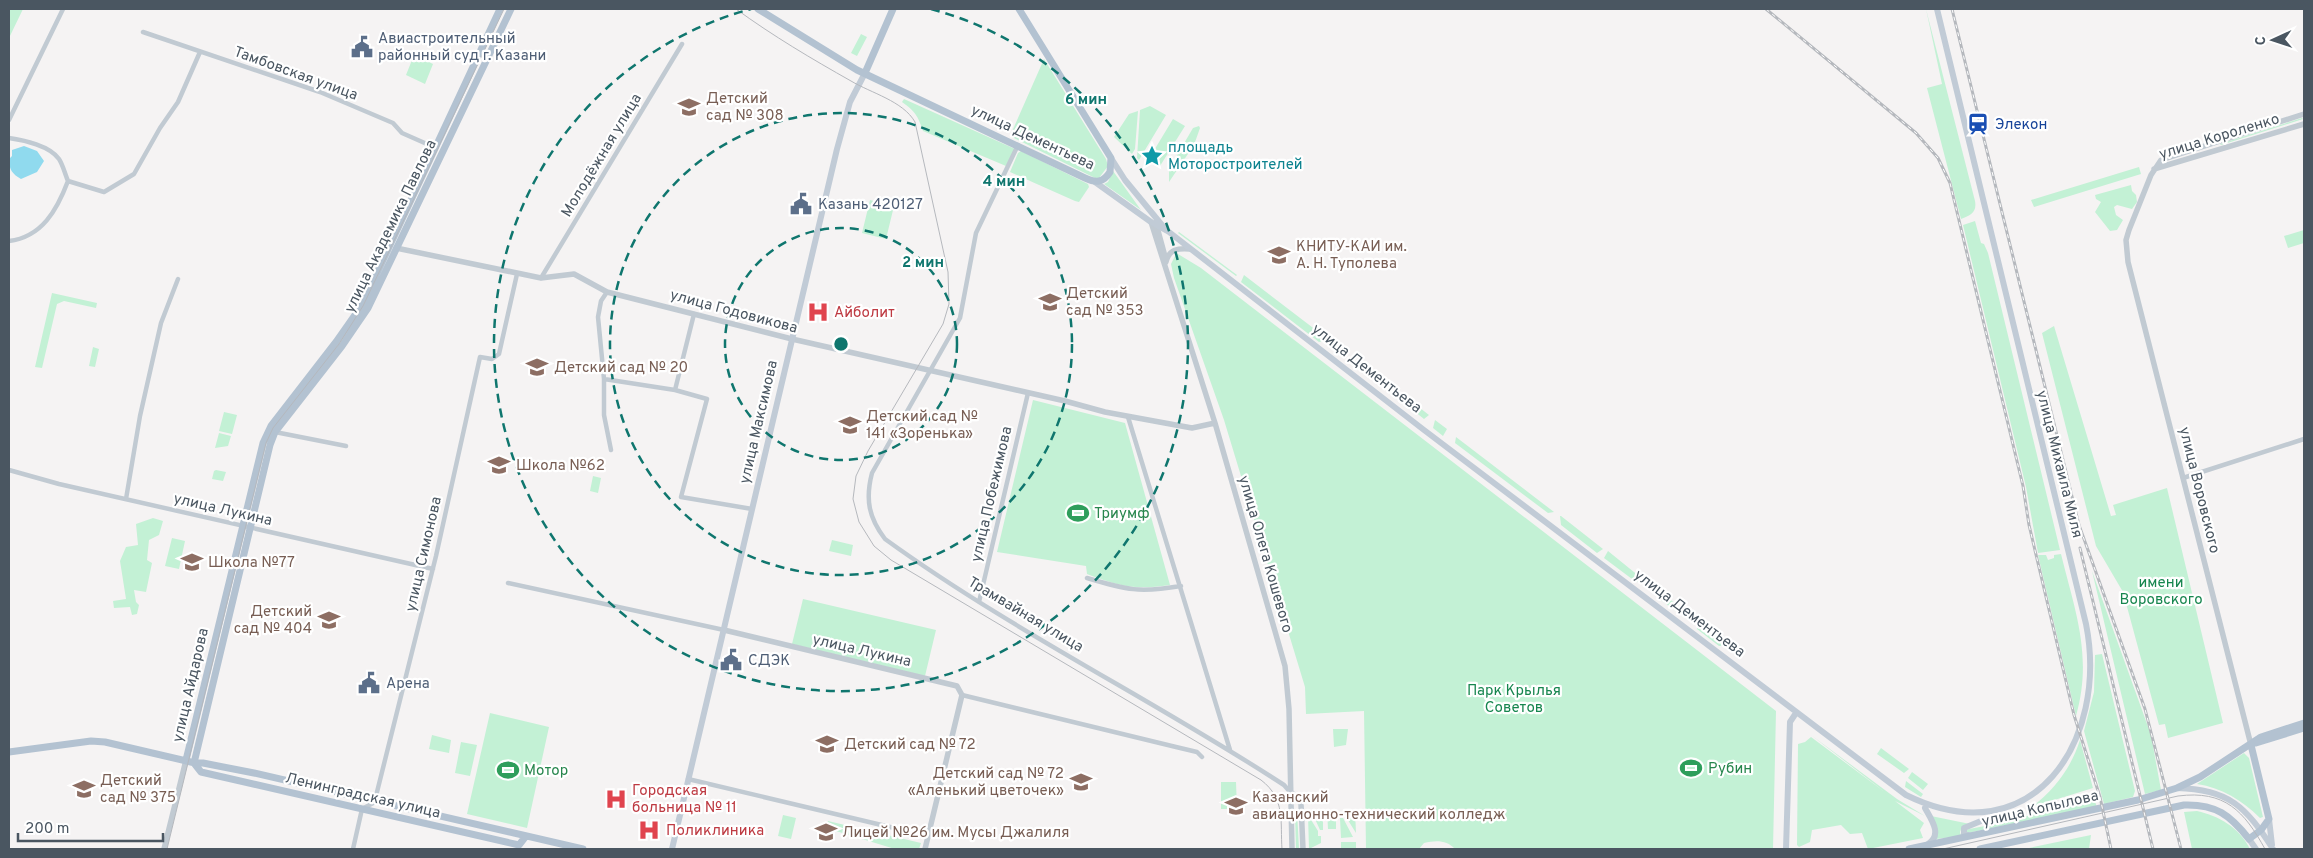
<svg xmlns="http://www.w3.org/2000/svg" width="2313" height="858" viewBox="0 0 2313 858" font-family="Overpass,sans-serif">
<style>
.green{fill:#c3f1d5}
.water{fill:#90daee}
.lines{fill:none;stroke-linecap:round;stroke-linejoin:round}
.minor{stroke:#c1cad2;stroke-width:4.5}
.tertiary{stroke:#c1cad2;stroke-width:5.5}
.secondary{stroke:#c1cbd6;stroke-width:6}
.primary{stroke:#b3c2d1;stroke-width:7}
.tram{stroke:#b5b8bd;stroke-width:1}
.rail-casing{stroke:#b5b8bd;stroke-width:3}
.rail{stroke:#fff;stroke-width:1;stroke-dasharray:4;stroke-linecap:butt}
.ring{fill:none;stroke:#0f766e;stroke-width:2.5;stroke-dasharray:9 6}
.labels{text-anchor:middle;stroke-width:4.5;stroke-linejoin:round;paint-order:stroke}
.service-label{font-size:15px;fill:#4e5e75;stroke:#fff;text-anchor:start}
.street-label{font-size:15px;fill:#4a5661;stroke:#fff}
.education-label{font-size:15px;fill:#785e54;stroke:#fff;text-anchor:start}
.transit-label{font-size:15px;fill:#164399;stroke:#fff;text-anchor:start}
.culture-label{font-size:15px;fill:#0d838f;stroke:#fff;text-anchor:start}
.health-label{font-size:15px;fill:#be3a42;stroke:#fff;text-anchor:start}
.leisure-label{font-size:15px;fill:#27864d;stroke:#fff;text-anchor:start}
.park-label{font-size:15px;fill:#17864f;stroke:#fff}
.centre{fill:#0f766e;stroke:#fff;stroke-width:2.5}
.ring-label{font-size:15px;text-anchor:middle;font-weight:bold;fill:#0f766e;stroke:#fff;stroke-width:4.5;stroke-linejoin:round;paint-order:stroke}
</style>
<rect width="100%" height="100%" fill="#f5f3f3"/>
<!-- green -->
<path class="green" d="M9 9H23L9 38Z
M1926 9 1975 201C1977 212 1971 215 1961 219L1927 88 1942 84Z
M861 34 867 37 857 56 851 53Z
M414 55 433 64 425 84 406 75Z
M1044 59 1106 159 1108 166 1099 178H1095L1010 136Z
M904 99 1015 149 1006 166 923 131C918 116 915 111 902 102Z
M1150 106 1166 115 1139 160 1137 158 1140 110Z
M1138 111 1135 149 1132 154 1114 137 1129 114Z
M2302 118 2303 119 2221 145 2220 144Z
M1173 119 1185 126 1160 166 1150 157Z
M1199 126 1200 128 1194 145 1169 182V169L1193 128Z
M1021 151 1088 184 1089 187 1079 202 1075 201 1010 172 1018 153Z
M2139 167 2141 174 2034 207 2031 200Z
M1113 171 1141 210 1104 184 1108 182Z
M2131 185 2132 191 2136 195 2137 202 2132 209 2117 205 2114 207 2116 215 2123 220 2117 230 2110 231 2095 212 2101 202 2096 199 2095 195Z
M870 200 894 206 886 239 862 233Z
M1975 221 1981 243 1984 244 1988 253 2060 550 2038 553 2026 487 1963 225Z
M2304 230V243L2288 248 2284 236Z
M1179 232 1237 275 1236 276 1178 233Z
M1178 254 1201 268 1776 711 1773 849H1455C1447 840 1436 840 1424 843L1419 849H1366L1364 711 1306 714 1305 687 1224 420 1174 278 1171 264 1175 256Z
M1244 275 1325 337 1323 341 1319 342 1241 282Z
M52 293 97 303 96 308 64 301 57 304 42 368 35 367Z
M2054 326 2111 516 2116 515 2113 505 2167 488 2223 723 2168 738 2165 724 2159 725 2123 592 2096 546 2042 333Z
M93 347 99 349 95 367 89 366Z
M1366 366 1429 415 1424 419 1363 370Z
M1033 400 1125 423 1170 585C1134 590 1122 587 1087 574L1086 566 997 552Z
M224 412 237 415 232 434 219 431Z
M1435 420 1447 429 1443 436 1433 428Z
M219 433 231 436 228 446 215 448Z
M1456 437 1554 512 1548 513 1455 443Z
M216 470 226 472 223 481 212 479 214 471Z
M593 476 601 478 598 493 590 491Z
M1560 516H1561L1603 549 1597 553 1561 525Z
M153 518 163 521 159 535 149 540 147 560 152 563 146 592 134 590 136 602 139 605 137 614 132 615 130 607 114 608 113 601 126 599 120 561 126 547 138 545 136 524Z
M172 538 185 541 179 569 165 566Z
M832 540 853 545 851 556 829 551Z
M1608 551 1645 581 1636 582 1604 558Z
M2061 554C2075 611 2093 656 2076 716L2038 555H2046L2048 560 2054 558V555Z
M2092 571 2151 735 2161 790 2145 794Z
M1657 589 1682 609 1677 612 1658 598Z
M803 599 936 630 925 676 792 644Z
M1699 622 1730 645 1719 646 1697 629Z
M2102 654 2135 791 2133 797 2104 804 2084 731 2094 692 2095 655Z
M490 713 549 727 527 828 467 814Z
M1333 729H1348L1346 745 1334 747Z
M432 735 451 740 449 753 429 749Z
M1811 735 1897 799 1925 816 1895 801 1924 823 1920 830 1923 838 1868 849 1862 833 1850 834 1841 825 1812 830 1810 842 1799 847 1797 845 1798 744 1805 742 1811 737 1886 793Z
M2080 740 2093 788 2032 807C2055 789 2071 768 2080 740Z
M461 742 477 745 470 776 455 773Z
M1881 748 1909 769 1904 773 1877 754Z
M2244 753 2249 758 2263 817 2260 818C2242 800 2222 788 2197 784Z
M1912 772 1928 784 1923 790 1908 778Z
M1906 781 1923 794 1921 797 1905 787Z
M1221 782H1236L1237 809H1221Z
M2092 794 2097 807 1967 833 1966 830 1969 829 2012 821Z
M1311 810 1323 811V830H1320Z
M1327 810H1336V829H1328Z
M1345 810H1355L1356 833 1346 817Z
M1297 811 1299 849H1296L1295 813Z
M2197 811C2219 816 2239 827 2250 849H2192L2184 812Z
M783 815 796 818 791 839 778 836Z
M1308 815 1318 831V836H1321V843L1309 849Z
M1931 816 1970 824 1962 827 1960 832 1961 836 1936 839Z
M1340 818H1343L1353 837 1341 838Z
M828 821 921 843 919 849H895L826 828Z
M2091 835 2089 849H2024Z
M1341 842H1356V849H1341Z"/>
<!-- water -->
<path class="water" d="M24 146 37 151 44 161 37 172 21 179C12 174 9 169 9 159L12 156V150Z"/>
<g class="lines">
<!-- minor -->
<path class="minor" d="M143 32 320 92 393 123 402 133 436 148
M9 120 63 9
M9 138C24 140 50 146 59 159 63 165 65 174 68 181
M1018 145 976 233 960 318 872 473C865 500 869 518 885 539 1012 631 1154 700 1284 785L1291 793
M9 241C42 237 57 210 68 181L104 192 134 174 160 128 178 102 200 52
M541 278 682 44
M607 292 601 301 598 317 604 379V415L611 450
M604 379 675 390 707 399 681 497 752 509
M675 390 694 314
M1128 417 1230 750
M275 432 346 446
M9 470 59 484 433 569
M2183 478 2304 439
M126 499 140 416 161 323 178 279
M1087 578C1127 590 1139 593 1181 586
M508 583 724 630
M979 602 1028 393
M962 695 1176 747 1197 752 1202 757
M688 779 928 836
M353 849 362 809 375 802 377 792 436 556 480 357 492 359 499 354 517 274"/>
<!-- tertiary -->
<path class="tertiary" d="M2154 169 2304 124
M1151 222 1215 423 1285 666 1289 709 1292 849
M1157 227 1166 260
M396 248 541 278 574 274 607 292 792 339 1065 401 1105 412 1192 428 1215 423
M1166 262C1169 249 1178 248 1190 249
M724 630 957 686 962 695 925 849
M2251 745 2128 262 2126 240 2129 230 2151 175 2161 160 2304 114
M1292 793 1301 804 1303 849
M164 849 186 760"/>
<!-- secondary -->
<path class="secondary" d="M1111 158 1125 180 1166 230
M1095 182 1151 222 1169 232 1424 430 1906 795C2034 858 2109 739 2086 624L1937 9
M2177 788C2229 789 2246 807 2273 849
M1925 808C1931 819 1943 835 1928 844
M2269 819 2272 845
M1971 836 1964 834V828L1981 821
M2249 839 2256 849
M672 849 837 149 850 102 865 73
M1786 849 1790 722 1796 713"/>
<!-- primary -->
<path class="primary" d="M758 9 857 70 1085 178C1096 183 1103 183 1110 172L1111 158 1019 9
M865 73 893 9
M2256 743 2304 728
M9 752 91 741 105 742 195 763H203L254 773 583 849
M186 760 263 443 271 426 336 342 362 305 500 9
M194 763 270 445 275 432 342 346 368 308 511 9
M194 763 201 772 519 845 526 836
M1909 849 2138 800 2177 788 2200 777 2261 737 2304 723
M1980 849 2184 805C2216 804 2230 815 2249 839L2261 830 2269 819 2251 745"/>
<!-- tram -->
<path class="tram" d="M736 9C773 36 812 59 851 81 871 93 903 101 915 122L948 272 949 304 943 324 868 451 856 476 853 499 859 522 874 546 891 560 1261 780C1286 799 1280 822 1282 849
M167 849 266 443 273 428 339 344 363 306 504 9
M1943 849 2178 796C2225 790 2244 811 2265 849"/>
<!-- rail casing -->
<g class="rail-casing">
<path id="rail" d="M1766 9 1916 133 1938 158 1950 183 2023 486 2029 525 2074 715 2100 797 2111 849
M1952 9 2079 525 2145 709 2181 849
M2080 548 2153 849"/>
</g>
<!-- rail -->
<use href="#rail" class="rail"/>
</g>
<!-- distance rings -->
<g class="ring">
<circle cx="841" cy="344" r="116"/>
<circle cx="841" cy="344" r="231"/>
<path d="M931 9A347 347 0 1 1 751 9"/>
</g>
<!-- icons -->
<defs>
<g id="civic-bare" transform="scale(1.725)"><path d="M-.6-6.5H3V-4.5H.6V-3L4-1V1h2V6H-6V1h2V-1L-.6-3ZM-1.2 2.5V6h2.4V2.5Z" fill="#5c6f8a" stroke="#fff" stroke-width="2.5" paint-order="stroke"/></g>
<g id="school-bare" transform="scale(1.725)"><path d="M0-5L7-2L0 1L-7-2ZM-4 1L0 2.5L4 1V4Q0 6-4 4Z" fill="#8d6e63" stroke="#fff" stroke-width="2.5" paint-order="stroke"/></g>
<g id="station-bare" transform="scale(1.725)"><path d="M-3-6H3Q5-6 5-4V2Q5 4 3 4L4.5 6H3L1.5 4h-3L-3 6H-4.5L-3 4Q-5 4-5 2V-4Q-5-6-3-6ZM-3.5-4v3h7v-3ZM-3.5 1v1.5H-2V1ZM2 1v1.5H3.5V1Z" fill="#1a4fb4" stroke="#fff" stroke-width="2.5" paint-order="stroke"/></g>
<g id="sight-bare" transform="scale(1.725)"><path d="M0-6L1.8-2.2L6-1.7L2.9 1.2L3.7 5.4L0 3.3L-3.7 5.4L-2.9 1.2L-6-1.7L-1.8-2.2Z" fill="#0f9aa8" stroke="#fff" stroke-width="2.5" paint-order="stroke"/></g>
<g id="university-bare" transform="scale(1.725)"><path d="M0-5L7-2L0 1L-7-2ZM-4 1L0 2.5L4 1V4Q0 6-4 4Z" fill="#8d6e63" stroke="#fff" stroke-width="2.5" paint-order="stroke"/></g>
<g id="hospital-bare" transform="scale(1.725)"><path d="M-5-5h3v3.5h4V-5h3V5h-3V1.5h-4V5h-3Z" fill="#e0444e" stroke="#fff" stroke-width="2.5" paint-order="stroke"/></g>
<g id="stadium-bare" transform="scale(1.725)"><path d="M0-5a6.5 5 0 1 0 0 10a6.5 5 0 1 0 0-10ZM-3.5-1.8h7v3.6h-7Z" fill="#2e9e5b" stroke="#fff" stroke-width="2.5" paint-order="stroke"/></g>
</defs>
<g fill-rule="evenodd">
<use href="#civic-bare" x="362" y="47"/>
<use href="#school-bare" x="689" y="107"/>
<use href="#station-bare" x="1978" y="124"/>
<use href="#sight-bare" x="1152" y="156"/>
<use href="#civic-bare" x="801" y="204"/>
<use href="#university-bare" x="1279" y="255"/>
<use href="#school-bare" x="1050" y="302"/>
<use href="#hospital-bare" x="818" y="312"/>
<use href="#school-bare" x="537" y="367"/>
<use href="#school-bare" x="850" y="425"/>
<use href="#school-bare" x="499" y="465"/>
<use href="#stadium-bare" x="1078" y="513"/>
<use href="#school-bare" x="192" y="562"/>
<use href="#school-bare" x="329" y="620"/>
<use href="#civic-bare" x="731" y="660"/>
<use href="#civic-bare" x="369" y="683"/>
<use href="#school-bare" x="827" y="744"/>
<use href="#stadium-bare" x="1691" y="768"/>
<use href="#stadium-bare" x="508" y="770"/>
<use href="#school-bare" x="1081" y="782"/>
<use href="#school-bare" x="84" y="789"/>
<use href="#hospital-bare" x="616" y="799"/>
<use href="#university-bare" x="1236" y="806"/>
<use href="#hospital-bare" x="649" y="830"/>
<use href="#school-bare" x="826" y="832"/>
</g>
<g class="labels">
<!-- service labels -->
<g class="service-label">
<text x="378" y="43">Авиастроительный<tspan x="378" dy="17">районный суд г. Казани</tspan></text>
<text x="818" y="209">Казань 420127</text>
<text x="748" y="665">СДЭК</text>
<text x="386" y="688">Арена</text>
</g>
<!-- street labels -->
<g class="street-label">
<text transform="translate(296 73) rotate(20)" y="5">Тамбовская улица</text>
<text transform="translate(2219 136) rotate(-17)" y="5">улица Короленко</text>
<text transform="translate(1033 137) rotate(25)" y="5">улица Дементьева</text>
<text transform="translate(601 155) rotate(-59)" y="5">Молодёжная улица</text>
<text transform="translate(390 226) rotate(-64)" y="5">улица Академика Павлова</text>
<text transform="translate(734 311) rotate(15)" y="5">улица Годовикова</text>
<text transform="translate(1367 368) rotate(38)" y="5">улица Дементьева</text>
<text transform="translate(758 422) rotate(-77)" y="5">улица Максимова</text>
<text transform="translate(2060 464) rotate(76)" y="5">улица Михаила Миля</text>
<text transform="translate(2200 490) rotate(76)" y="5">улица Воровского</text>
<text transform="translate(991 494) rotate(-77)" y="5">улица Побежимова</text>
<text transform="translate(223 509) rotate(13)" y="5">улица Лукина</text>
<text transform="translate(423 554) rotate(-77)" y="5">улица Симонова</text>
<text transform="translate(1266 554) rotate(74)" y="5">улица Олега Кошевого</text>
<text transform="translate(1690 613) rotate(37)" y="5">улица Дементьева</text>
<text transform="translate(1026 614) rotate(31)" y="5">Трамвайная улица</text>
<text transform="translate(862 650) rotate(13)" y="5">улица Лукина</text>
<text transform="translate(190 685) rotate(-77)" y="5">улица Айдарова</text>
<text transform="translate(363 795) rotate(13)" y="5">Ленинградская улица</text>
<text transform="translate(2040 808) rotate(-13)" y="5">улица Копылова</text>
</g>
<!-- education labels -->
<g class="education-label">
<text x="706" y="103">Детский<tspan x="706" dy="17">сад № 308</tspan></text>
<text x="1296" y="251">КНИТУ-КАИ им.<tspan x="1296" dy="17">А. Н. Туполева</tspan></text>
<text x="1066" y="298">Детский<tspan x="1066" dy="17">сад № 353</tspan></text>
<text x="554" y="372">Детский сад № 20</text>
<text x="866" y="421">Детский сад №<tspan x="866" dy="17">141 «Зоренька»</tspan></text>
<text x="516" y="470">Школа №62</text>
<text x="208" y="567">Школа №77</text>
<text x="312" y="616" text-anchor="end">Детский<tspan x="312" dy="17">сад № 404</tspan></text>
<text x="844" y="749">Детский сад № 72</text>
<text x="1064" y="778" text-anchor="end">Детский сад № 72<tspan x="1064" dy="17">«Аленький цветочек»</tspan></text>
<text x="100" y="785">Детский<tspan x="100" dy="17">сад № 375</tspan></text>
<text x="1252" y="802">Казанский<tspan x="1252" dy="17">авиационно-технический колледж</tspan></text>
<text x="842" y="837">Лицей №26 им. Мусы Джалиля</text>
</g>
<!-- transit labels -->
<g class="transit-label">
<text x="1995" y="129">Элекон</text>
</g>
<!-- culture labels -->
<g class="culture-label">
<text x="1168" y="152">площадь<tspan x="1168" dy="17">Моторостроителей</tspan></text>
</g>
<!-- health labels -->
<g class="health-label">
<text x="834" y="317">Айболит</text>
<text x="632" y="795">Городская<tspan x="632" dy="17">больница № 11</tspan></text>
<text x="666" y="835">Поликлиника</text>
</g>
<!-- leisure labels -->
<g class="leisure-label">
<text x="1094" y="518">Триумф</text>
<text x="1708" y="773">Рубин</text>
<text x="524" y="775">Мотор</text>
</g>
<!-- park labels -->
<g class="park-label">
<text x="2161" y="587">имени<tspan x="2161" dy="17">Воровского</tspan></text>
<text x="1514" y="695">Парк Крылья<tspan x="1514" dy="17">Советов</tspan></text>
</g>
</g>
<circle cx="841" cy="344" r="8" class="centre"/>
<g class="ring-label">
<text x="1086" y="104">6 мин</text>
<text x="1004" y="186">4 мин</text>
<text x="923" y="267">2 мин</text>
</g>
<!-- border -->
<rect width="2313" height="858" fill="none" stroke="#4a5661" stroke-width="20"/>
<!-- north arrow -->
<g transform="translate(2273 40) rotate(267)" stroke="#ffffff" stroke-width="4" paint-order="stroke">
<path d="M0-4L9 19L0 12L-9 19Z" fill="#4a5661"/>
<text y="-8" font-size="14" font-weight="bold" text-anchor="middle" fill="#4a5661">С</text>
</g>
<!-- scale -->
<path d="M18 833v8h145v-8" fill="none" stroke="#4a5661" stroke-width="2.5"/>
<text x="25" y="833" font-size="15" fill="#4a5661" stroke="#ffffff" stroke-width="4" paint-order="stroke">200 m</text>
</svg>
